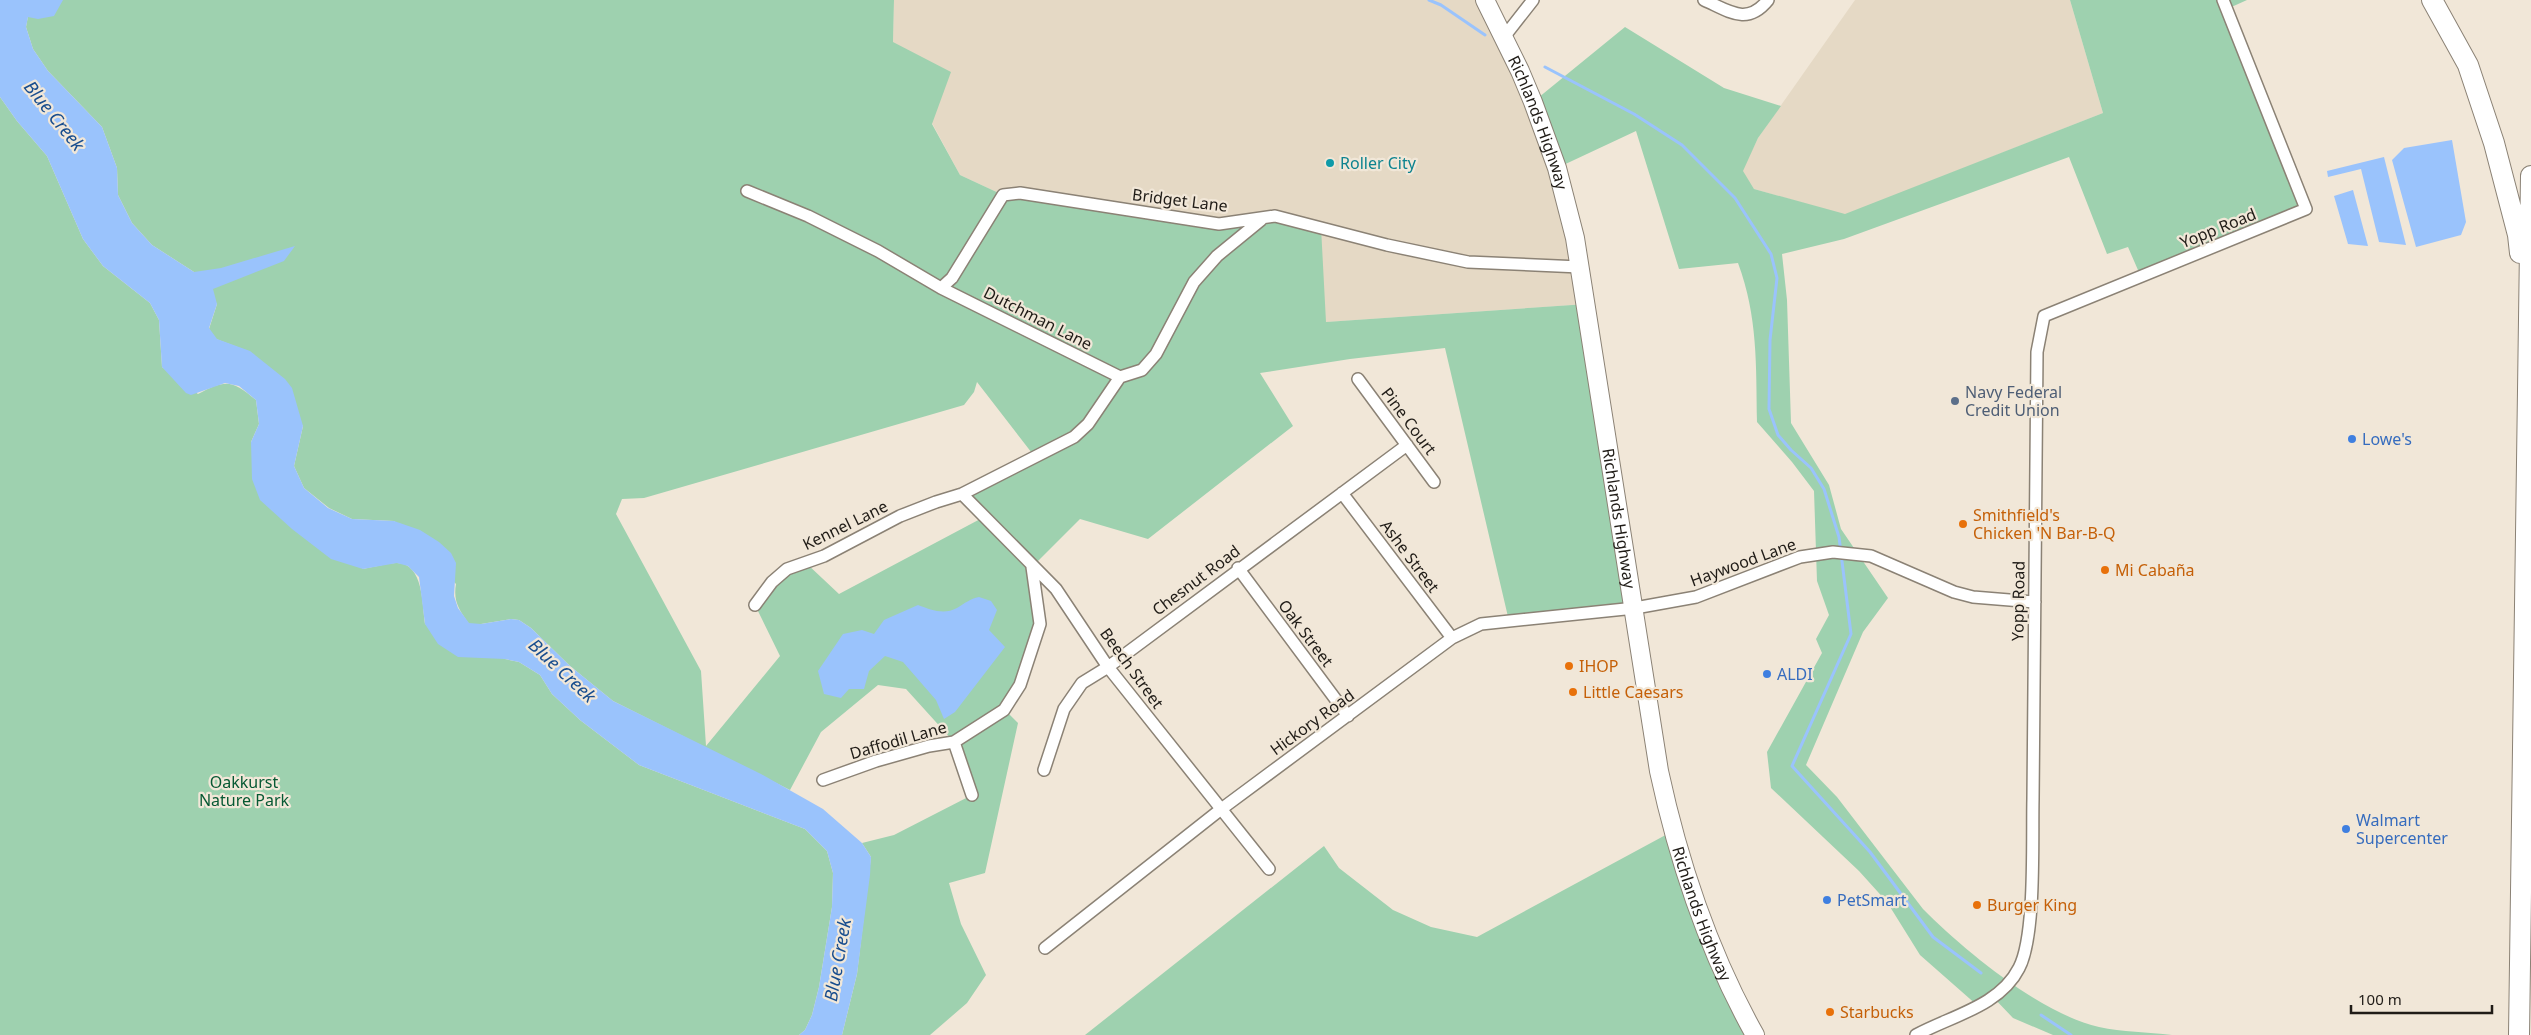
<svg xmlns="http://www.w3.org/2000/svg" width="2531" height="1035" viewBox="0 0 2531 1035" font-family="'Noto Sans',sans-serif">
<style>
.industrial{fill:#e5d9c5}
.green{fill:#9ed1af;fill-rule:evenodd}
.water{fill:#9ac3fc}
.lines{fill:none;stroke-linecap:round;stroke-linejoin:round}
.stream{stroke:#9ac3fc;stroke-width:3}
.street-casing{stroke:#8b8275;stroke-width:14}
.primary-casing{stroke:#8b8275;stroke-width:20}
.highway-casing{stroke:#8b8275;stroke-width:22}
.street{stroke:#fff;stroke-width:11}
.primary{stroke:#fff;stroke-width:18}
.highway{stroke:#fff;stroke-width:20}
.culture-dot{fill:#0f9aa8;stroke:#f1e7d8;stroke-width:2}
.service-dot{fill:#5c6f8a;stroke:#f1e7d8;stroke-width:2}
.shop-dot{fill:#3f7fe0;stroke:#f1e7d8;stroke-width:2}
.food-dot{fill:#e8710a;stroke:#f1e7d8;stroke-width:2}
.labels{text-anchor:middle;stroke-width:4.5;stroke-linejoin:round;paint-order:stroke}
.street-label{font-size:16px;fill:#201c17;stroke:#f1e7d8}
.culture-label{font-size:16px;fill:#0d838f;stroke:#f1e7d8;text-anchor:start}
.service-label{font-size:16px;fill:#4e5e75;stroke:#f1e7d8;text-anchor:start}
.shop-label{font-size:16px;fill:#366cbe;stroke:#f1e7d8;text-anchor:start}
.food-label{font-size:16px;fill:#c56008;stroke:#f1e7d8;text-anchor:start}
.park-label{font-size:16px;fill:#065933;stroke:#f1e7d8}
.water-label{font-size:18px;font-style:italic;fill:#184d8e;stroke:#f1e7d8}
</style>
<rect width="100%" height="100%" fill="#f1e7d8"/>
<!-- industrial -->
<path class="industrial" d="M894 0H1485L1520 71 1587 304 1326 322 1219 224 1003 195 960 175 932 123 893 42Z
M1855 0H2070L2103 113 1845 215 1754 189 1742 171 1758 138Z"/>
<!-- green -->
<path class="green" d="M31 0H894L893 42 951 72 932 124 960 175 1003 195 1219 224 1275 216 1321 227 1326 322 1587 304 1635 608 1509 621 1445 348 1350 359 1260 373 1293 426 1148 539 1080 519 1032 567 1040 624 1005 710 1018 723 985 873 949 883 961 924 986 975 967 1003 930 1035H842L857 974 871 857 862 843 894 835 972 795 954 742 906 689 878 685 821 732 790 790 613 701 570 666 531 628 519 620 511 619 481 624H469C459 610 453 601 456 584L394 521 352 519 329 508 304 488 294 466 303 426 250 352 216 339 209 329 217 304 194 272 152 245 132 223 118 195 117 168 102 127 48 71 33 49 26 27ZM977 382 1035 457 962 494 984 517 839 594 806 563 772 581 755 605 780 656 706 746 701 671 616 514 622 499 644 498 964 405 974 392Z
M2070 0H2247L2227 9 2306 209 2141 277 2128 247 2107 254 2069 157 1844 239 1782 254 1787 300 1791 423 1829 485 1841 529 1888 598 1863 632 1806 765 1837 797 1923 909C1965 951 2041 1014 2099 1027 2122 1032 2148 1032 2172 1035H2053L2013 1018 1992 996 1978 1006 1920 955 1887 902 1859 871 1771 788 1767 752 1822 653 1816 639 1829 615 1817 581 1814 491 1792 462 1757 422C1756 365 1758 317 1738 263L1679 269 1636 131 1557 168 1533 102 1625 27 1724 88 1781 106 1758 138 1743 171 1754 189 1845 214 2103 113Z
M0 97 17 121 47 156 83 239 103 266 150 303 159 320 162 367 198 394C226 379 232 380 256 400L259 424 251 442 363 569C374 567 384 564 395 563 424 561 422 605 425 624L505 659 519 662 540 675 552 694 580 720 639 765 805 829 827 851 833 873 832 907 819 987 812 1015 805 1030 799 1035H0Z
M1673 831 1755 1035H1085L1324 846 1339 868 1393 910 1431 927 1477 937Z"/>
<!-- water -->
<path class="water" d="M0 0H63L54 16 38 19 28 17 26 27 33 49 48 71 102 127 117 168 118 195 132 223 152 245 194 272 221 268 295 246 284 261 213 289 217 304 209 328 217 339 250 351 285 379 292 388 303 426 294 466 304 488 328 508 352 519 394 521 420 530 439 542 451 553 456 563 454 596 458 608 469 623 481 624 511 619 519 620 531 628 570 666 613 701 761 774 823 809 862 843 871 857 870 875 857 974 842 1035H799L805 1030 812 1015 819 987 832 907 833 873 827 851 805 829 639 765 580 720 552 694 540 675 519 662 505 659 458 657 438 644 425 624 419 577 408 566 397 563 363 569 331 559 292 529 260 500 252 479 251 442 259 424 256 400 239 386 225 383 191 395 186 393 162 367 159 320 150 303 103 266 83 239 47 156 17 121 0 97Z
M2452 140 2466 222 2461 235 2416 247 2392 160 2404 148Z
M2384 157 2406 245 2379 242 2361 169 2328 177 2327 171Z
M2353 190 2368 246 2348 244 2334 196Z
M979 597 991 601 997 610 989 630 1005 647 955 712 944 719 936 700 903 662 885 656 869 671 864 689H849L841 698 824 694 818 671 843 634 862 630 874 634 884 620 918 605C931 610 944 615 957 608 965 603 970 599 979 597Z"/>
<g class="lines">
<!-- stream -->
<path class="stream" d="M1429 0 1441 5 1485 35
M1545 67 1634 114 1682 145 1735 198 1771 254 1777 278 1770 340 1769 409 1778 435 1791 450 1811 468 1824 489 1839 537 1851 634 1792 766 1870 852 1933 937 1981 973
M2041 1015 2071 1035"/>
<!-- street casing -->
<g class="street-casing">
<path id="street" d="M1704 0C1729 11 1747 26 1768 0
M1504 37 1533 0
M747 191 808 216 878 251 941 288 1120 377 1142 370 1156 354 1194 282 1217 256 1261 220
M941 288 952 278 1003 195 1020 193 1219 224 1275 216 1387 245 1468 262 1580 267
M1358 379 1434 482
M1342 493 1452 638
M962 494 1056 589 1108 667 1269 869
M1238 568 1348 716
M755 605 772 582 787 569 824 556 900 516 936 502 962 494 1074 437 1088 424 1120 377
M954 742 972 795
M1044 770 1064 709 1082 683 1108 667 1407 445
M823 780 876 761 929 746 954 742 1004 710 1020 685 1040 624 1032 567
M1045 948 1220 810 1452 638 1481 624 1635 608 1696 597 1800 557 1833 552 1871 556 1954 592 1973 597 2035 602
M1916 1035C1951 1016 2000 1006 2019 968 2036 936 2032 839 2033 799 2035 650 2035 501 2037 352L2044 316 2306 209 2223 0"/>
</g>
<!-- primary casing -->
<g class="primary-casing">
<g id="primary">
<path id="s1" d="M1485 0 1520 71 1533 102 1557 168 1575 238 1659 771C1679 864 1708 951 1755 1035"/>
</g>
</g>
<!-- highway casing -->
<g class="highway-casing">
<path id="highway" d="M2432 0 2468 65 2494 143 2518 235 2520 253
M2519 1035 2531 176"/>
</g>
<!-- street -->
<use href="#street" class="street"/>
<!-- primary -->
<use href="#primary" class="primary"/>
<!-- highway -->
<use href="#highway" class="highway"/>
</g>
<!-- markers -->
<circle class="culture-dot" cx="1330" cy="163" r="5"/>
<circle class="service-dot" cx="1955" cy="401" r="5"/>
<g class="shop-dot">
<circle cx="2352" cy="439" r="5"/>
<circle cx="1767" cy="674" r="5"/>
<circle cx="2346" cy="829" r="5"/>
<circle cx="1827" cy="900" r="5"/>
</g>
<g class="food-dot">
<circle cx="1963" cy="524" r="5"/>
<circle cx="2105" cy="570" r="5"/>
<circle cx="1569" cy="666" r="5"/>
<circle cx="1573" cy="692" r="5"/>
<circle cx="1977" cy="905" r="5"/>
<circle cx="1830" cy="1012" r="5"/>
</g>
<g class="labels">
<!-- street labels -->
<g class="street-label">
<text dy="6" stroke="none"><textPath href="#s1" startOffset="134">Richlands Highway</textPath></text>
<text transform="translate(1180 200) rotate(7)" y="6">Bridget Lane</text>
<text transform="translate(2218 228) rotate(-22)" y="6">Yopp Road</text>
<text transform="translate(1038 318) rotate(27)" y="6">Dutchman Lane</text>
<text transform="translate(1409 421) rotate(53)" y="6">Pine Court</text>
<text dy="6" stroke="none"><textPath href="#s1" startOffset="539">Richlands Highway</textPath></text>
<text transform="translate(845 525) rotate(-26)" y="6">Kennel Lane</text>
<text transform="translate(1410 556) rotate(53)" y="6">Ashe Street</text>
<text transform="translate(1743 562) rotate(-20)" y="6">Haywood Lane</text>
<text transform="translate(1196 580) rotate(-37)" y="6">Chesnut Road</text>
<text transform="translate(2018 601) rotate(-89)" y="6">Yopp Road</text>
<text transform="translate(1306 633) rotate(53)" y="6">Oak Street</text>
<text transform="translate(1132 668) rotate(54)" y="6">Beech Street</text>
<text transform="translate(1312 722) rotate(-36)" y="6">Hickory Road</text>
<text transform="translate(898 740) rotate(-16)" y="6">Daffodil Lane</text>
<text dy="6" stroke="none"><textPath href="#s1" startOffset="944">Richlands Highway</textPath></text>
</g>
<!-- culture labels -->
<g class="culture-label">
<text x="1340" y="169">Roller City</text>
</g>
<!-- service labels -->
<g class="service-label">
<text x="1965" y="398">Navy Federal<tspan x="1965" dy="18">Credit Union</tspan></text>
</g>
<!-- shop labels -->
<g class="shop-label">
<text x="2362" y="445">Lowe's</text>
<text x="1777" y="680">ALDI</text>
<text x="2356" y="826">Walmart<tspan x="2356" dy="18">Supercenter</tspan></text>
<text x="1837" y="906">PetSmart</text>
</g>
<!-- food labels -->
<g class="food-label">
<text x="1973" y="521">Smithfield's<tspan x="1973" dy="18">Chicken 'N Bar-B-Q</tspan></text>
<text x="2115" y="576">Mi Cabaña</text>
<text x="1579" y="672">IHOP</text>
<text x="1583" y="698">Little Caesars</text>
<text x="1987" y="911">Burger King</text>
<text x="1840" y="1018">Starbucks</text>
</g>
<!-- park labels -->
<g class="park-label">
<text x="244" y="788">Oakkurst<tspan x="244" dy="18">Nature Park</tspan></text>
</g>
<!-- water labels -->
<g class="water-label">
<text transform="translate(54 116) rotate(51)" y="6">Blue Creek</text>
<text transform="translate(562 671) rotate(43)" y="6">Blue Creek</text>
<text transform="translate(838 960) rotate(-80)" y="6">Blue Creek</text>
</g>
</g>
<!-- scale -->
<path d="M2351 1005v8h141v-8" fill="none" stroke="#201c17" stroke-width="2.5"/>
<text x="2358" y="1005" font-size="15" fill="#201c17" stroke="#f1e7d8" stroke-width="4" paint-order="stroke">100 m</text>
</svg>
